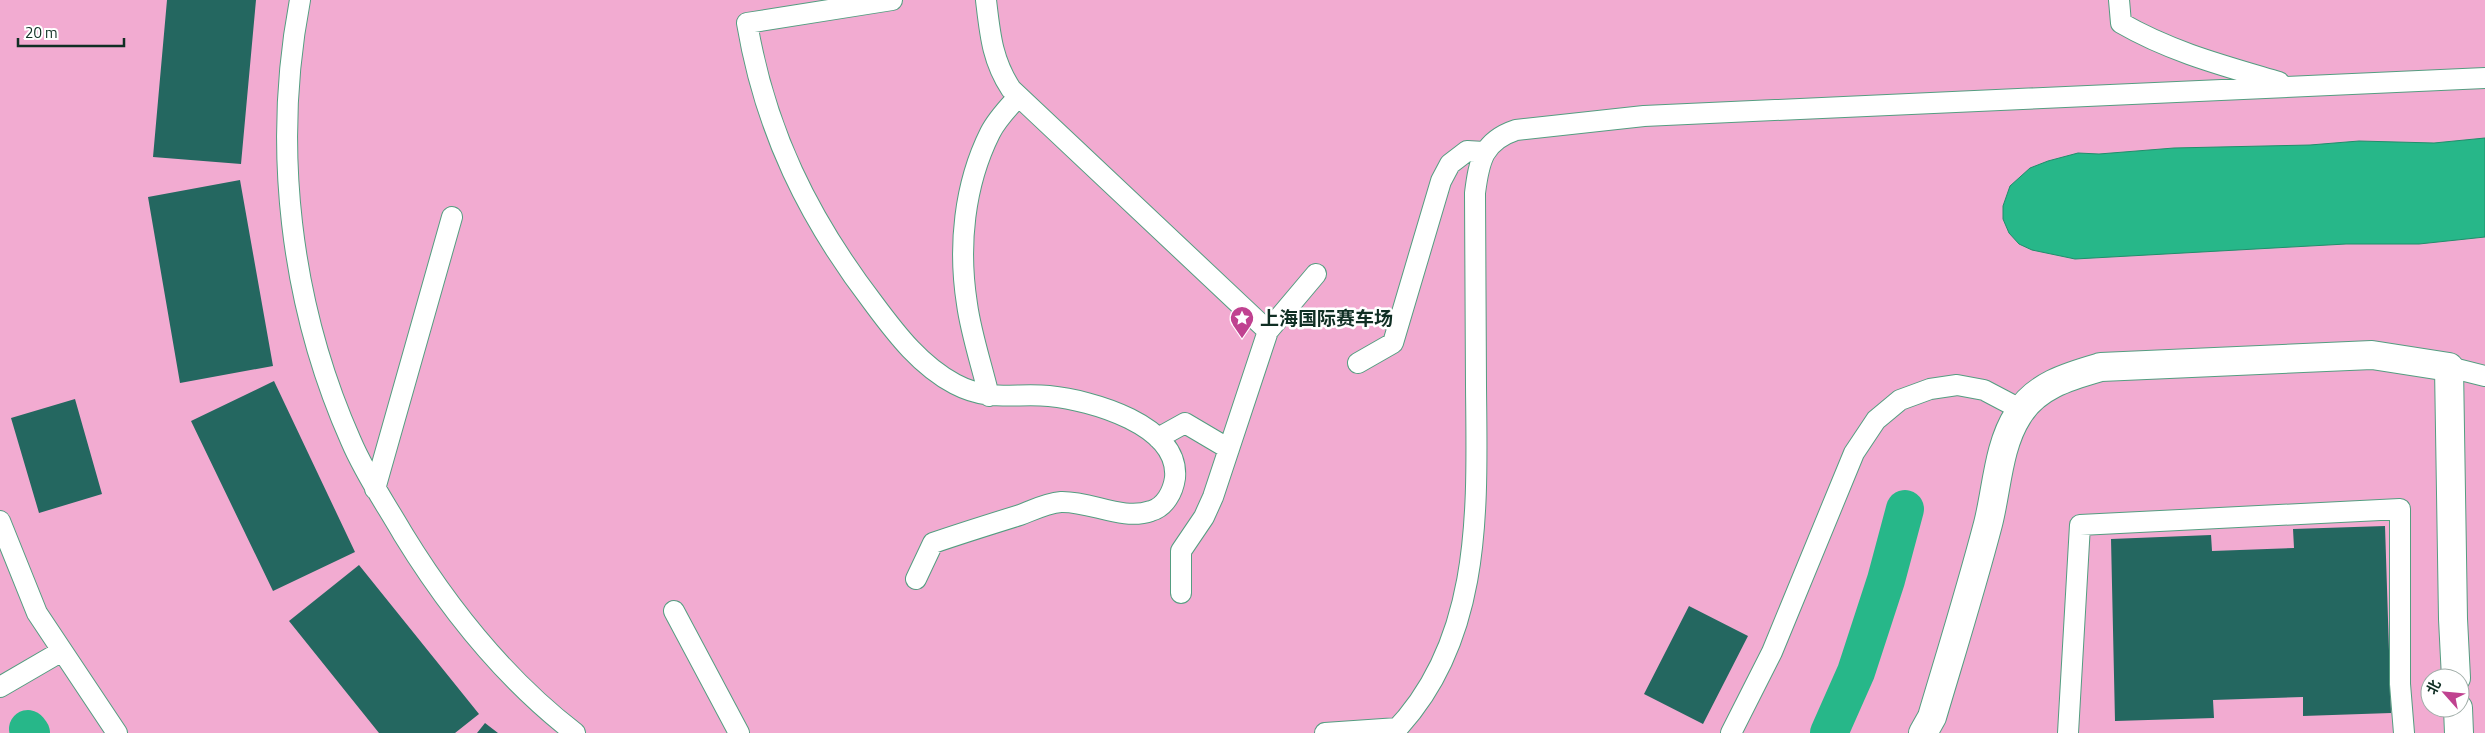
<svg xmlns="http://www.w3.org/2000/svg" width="2485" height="733" viewBox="0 0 2485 733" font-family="'Titillium Web','Noto Sans SC',sans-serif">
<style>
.green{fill:#f2abd1;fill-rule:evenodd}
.water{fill:#27b789;stroke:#208e6b}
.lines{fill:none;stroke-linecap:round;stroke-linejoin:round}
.canal{stroke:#27b789;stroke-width:38}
.building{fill:#246760}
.lane-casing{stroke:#549d80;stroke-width:22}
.street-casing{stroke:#549d80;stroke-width:30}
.lane{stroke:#fff;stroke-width:20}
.street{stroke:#fff;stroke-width:28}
.labels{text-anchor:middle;stroke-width:5;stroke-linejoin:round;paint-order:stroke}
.poi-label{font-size:19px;font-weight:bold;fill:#102f24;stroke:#fff;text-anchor:start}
</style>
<rect width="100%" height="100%" fill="#b3fedd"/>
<!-- green -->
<path class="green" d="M0 0H2485V733H0ZM2430 678H2460V708H2430Z"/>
<!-- water -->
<path class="water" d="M2485 138V237L2419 244H2346L2075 259 2032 250 2019 244 2009 233 2003 219V206L2010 186 2030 168 2048 161 2078 153 2099 154 2174 148 2310 145 2359 141 2434 143Z"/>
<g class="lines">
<!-- canal -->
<path class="canal" d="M28 729 31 733
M1829 733 1856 672 1886 580 1905 509"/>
</g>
<!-- building -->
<path class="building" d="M167 0H256L241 164 153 157Z
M240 180 273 366 180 383 148 197Z
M274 381 355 552 273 591 191 421Z
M75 399 102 494 39 513 11 418Z
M2385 526 2391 713 2303 716V697L2213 700 2214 718 2115 721 2111 539 2211 535 2212 551 2294 548 2293 529Z
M359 565 479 714 455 733H379L289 621Z
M1689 606 1748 636 1703 724 1644 694Z
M485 723 498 733H477Z"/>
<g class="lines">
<!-- lane casing -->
<g class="lane-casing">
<path id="lane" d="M300 0C272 146 290 304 351 441 365 474 385 503 403 534 449 609 505 679 575 733
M892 0 747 23C765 130 808 218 874 304 897 335 921 366 955 384 989 402 1015 393 1049 396 1091 400 1180 425 1175 478 1173 492 1165 507 1151 511 1122 521 1091 501 1061 502 1047 503 1033 510 1020 515 991 524 962 533 933 543L916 579
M986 0C990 34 992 60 1011 89L1268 331 1213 497 1204 517 1181 551V593
M2119 0 2121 23C2171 52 2225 66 2279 82
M1268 331 1316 274
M1358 363 1393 343 1441 181 1450 164 1467 151 1484 152
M2449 367 2485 376
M989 396C982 366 971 334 967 304 958 247 964 185 990 133 997 119 1008 108 1018 97
M1158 438 1185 423 1229 449
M375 489 452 217
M0 521 37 613 117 733
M674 611 739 733
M0 687 62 651
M1325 733 1398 728
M1393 733C1484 640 1477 506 1476 386 1476 322 1475 257 1475 193 1479 161 1483 141 1516 130L1644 116 2485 78
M1731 733 1772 652 1854 453 1876 420 1900 400 1930 389 1957 385 1984 390 2022 410
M2068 733 2080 525 2400 509V684L2404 733"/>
</g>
<!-- street casing -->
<g class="street-casing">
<path id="street" d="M2458 708 2459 733
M1923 733 1932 717C1951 653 1971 589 1988 524 1997 489 1998 446 2018 415 2036 385 2070 376 2101 367L2372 355 2449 367 2453 619 2456 678"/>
</g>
<!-- lane -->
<use href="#lane" class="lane"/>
<!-- street -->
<use href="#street" class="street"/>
</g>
<!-- icons -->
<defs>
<g id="sight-pin" transform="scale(1.25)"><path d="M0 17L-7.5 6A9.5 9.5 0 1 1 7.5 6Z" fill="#c04290" stroke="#fff"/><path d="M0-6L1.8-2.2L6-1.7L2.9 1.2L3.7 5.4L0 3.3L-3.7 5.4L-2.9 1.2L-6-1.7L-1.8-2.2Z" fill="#fff"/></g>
</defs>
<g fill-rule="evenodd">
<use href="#sight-pin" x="1242" y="318"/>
</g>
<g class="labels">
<!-- poi labels -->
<g class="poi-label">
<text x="1260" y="325">上海国际赛车场</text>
</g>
</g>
<!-- north arrow -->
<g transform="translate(2445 693) rotate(297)"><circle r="24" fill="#ffffff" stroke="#9faca7"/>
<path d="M0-4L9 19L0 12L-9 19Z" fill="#c04290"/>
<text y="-8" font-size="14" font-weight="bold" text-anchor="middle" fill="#102f24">北</text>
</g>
<!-- scale -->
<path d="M18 38v8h106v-8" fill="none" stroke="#102f24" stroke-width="2.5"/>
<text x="25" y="38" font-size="15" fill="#102f24" stroke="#ffffff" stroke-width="4" paint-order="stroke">20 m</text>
</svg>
